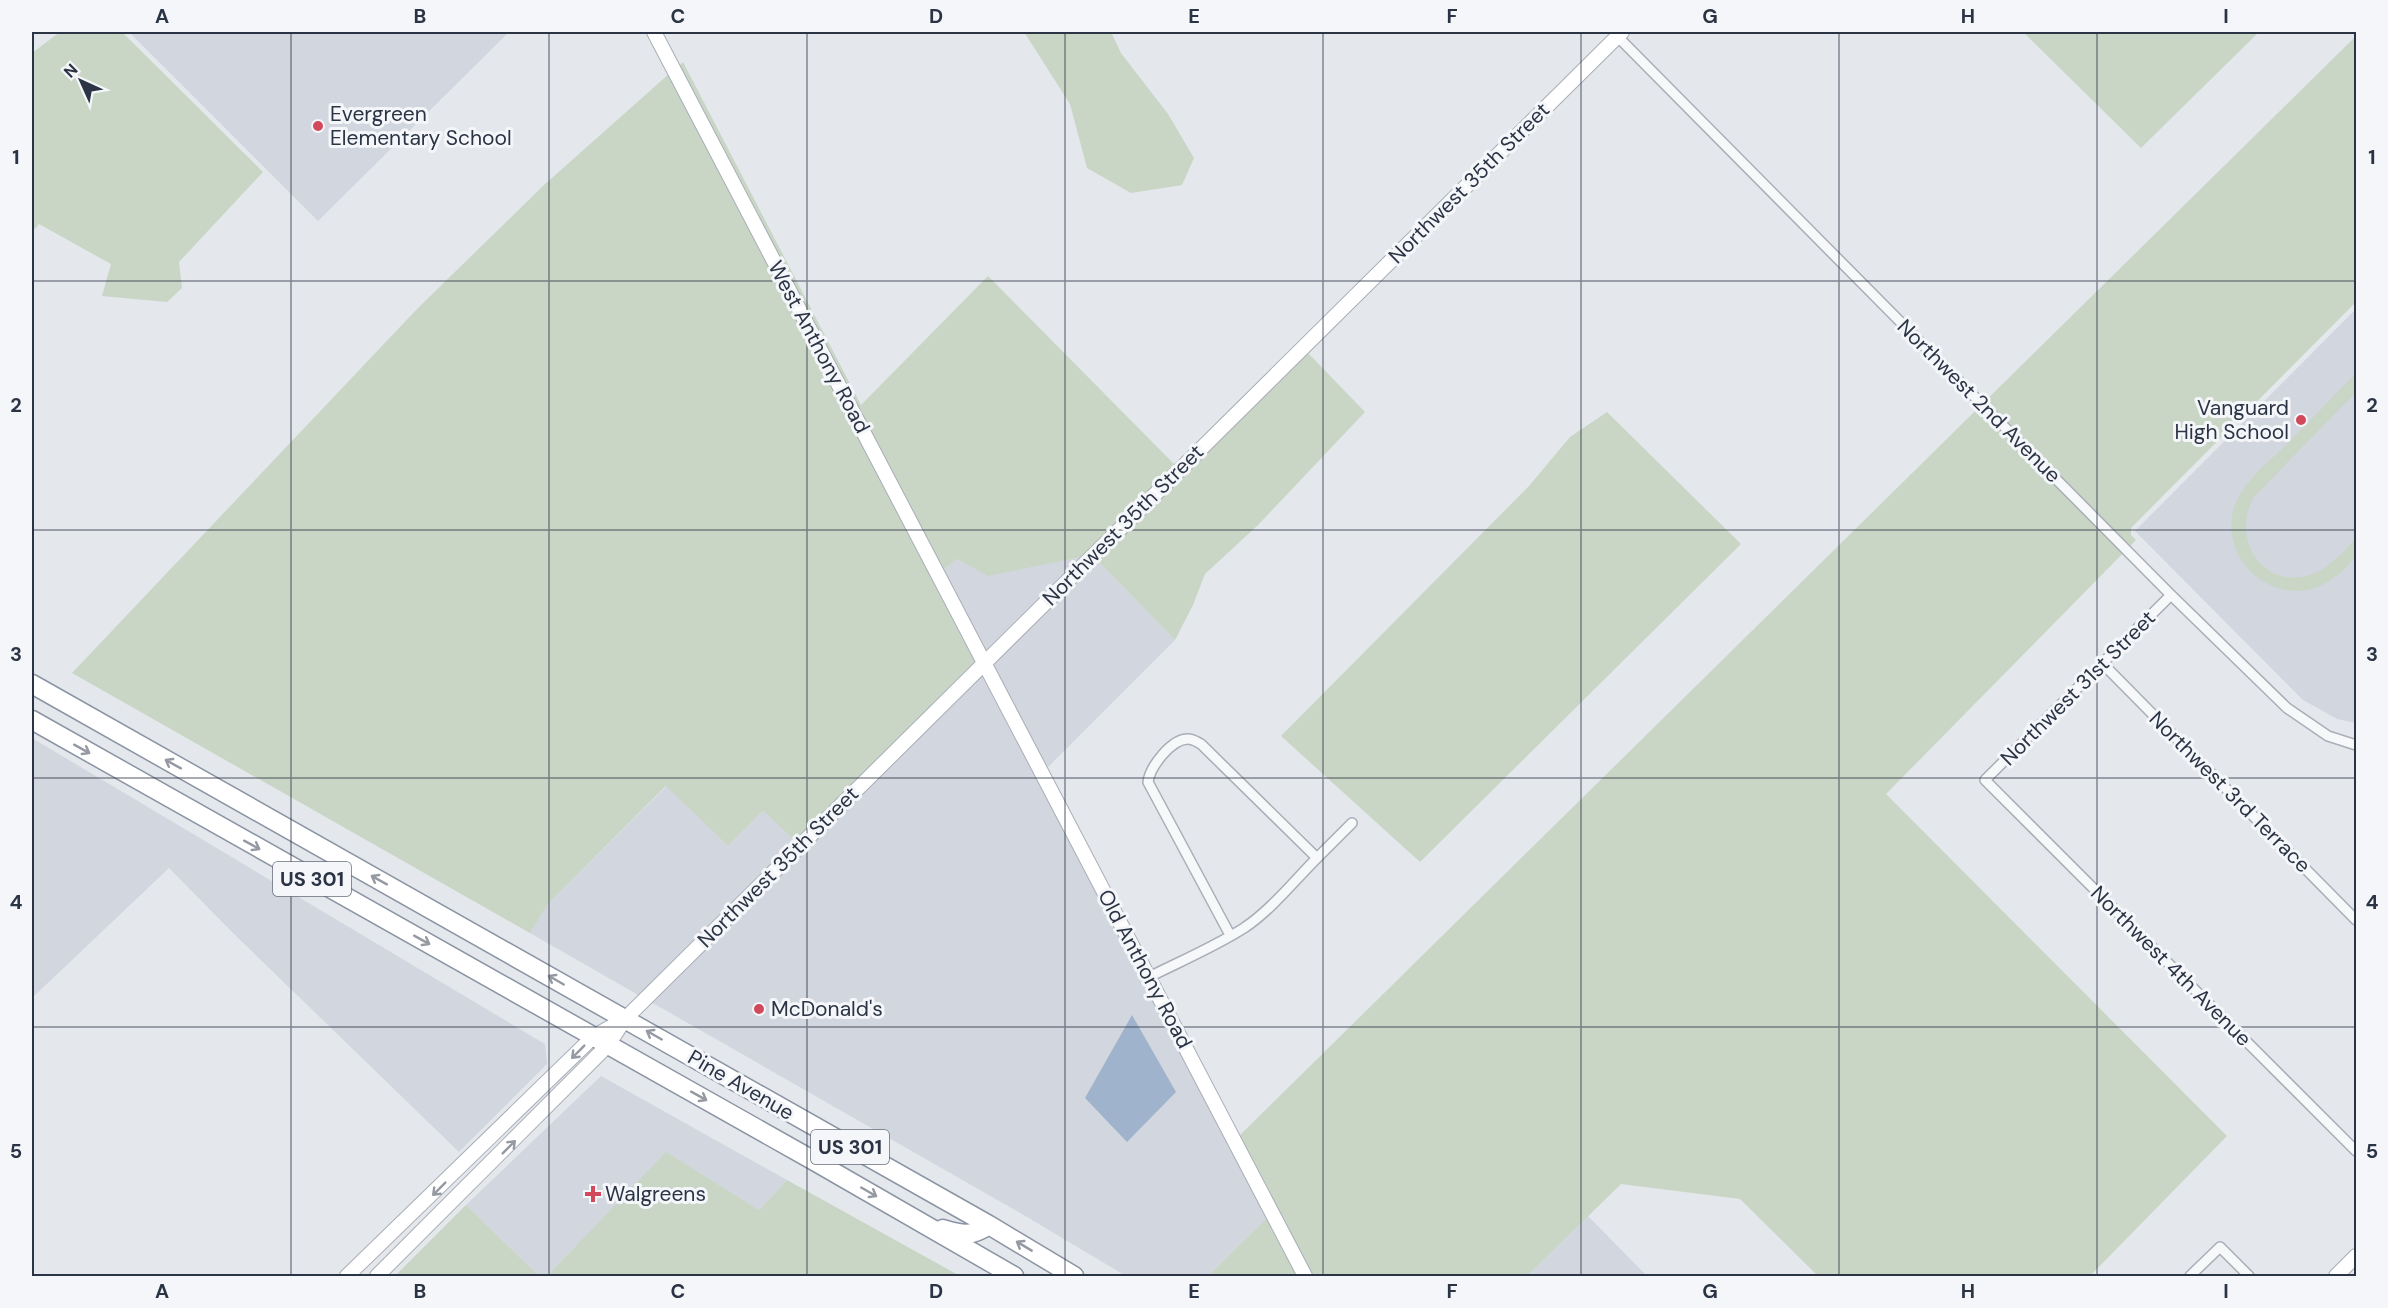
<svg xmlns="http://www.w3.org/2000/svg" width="2388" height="1308" viewBox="0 0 2388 1308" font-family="'DM Sans',sans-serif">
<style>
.built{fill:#d2d6de}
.green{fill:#c9d6c5}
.water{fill:#9fb4cc}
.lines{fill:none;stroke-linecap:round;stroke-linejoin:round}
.street-casing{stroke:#a9aeb7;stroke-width:12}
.secondary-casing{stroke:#a9aeb7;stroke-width:16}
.highway-casing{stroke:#8b94a3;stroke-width:21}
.street{stroke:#f7f8fa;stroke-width:9}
.secondary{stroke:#fff;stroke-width:14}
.highway{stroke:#fff;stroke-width:18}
.oneway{stroke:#959aa2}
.grid{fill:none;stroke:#2b3445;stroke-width:1.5;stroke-opacity:0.55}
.poi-dot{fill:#d1495b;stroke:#f4f6f9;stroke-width:2}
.labels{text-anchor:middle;stroke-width:6;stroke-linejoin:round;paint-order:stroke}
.shield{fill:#f4f6f9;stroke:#676e7b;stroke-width:1.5}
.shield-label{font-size:20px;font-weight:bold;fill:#2b3445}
.poi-label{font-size:21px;fill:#2b3445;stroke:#f4f6f9;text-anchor:start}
.street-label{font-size:21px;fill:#2b3445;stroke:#f4f6f9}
.neatline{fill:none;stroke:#2b3445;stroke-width:2}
.grid-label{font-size:20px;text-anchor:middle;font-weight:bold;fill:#2b3445}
</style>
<rect width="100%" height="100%" fill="#e4e7ec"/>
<!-- built -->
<path class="built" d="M129 32H509L318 221Z
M2356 309V723L2337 719 2303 700 2135 531Z
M1082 557 986 652 943 570 957 559 988 575Z
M1097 560 1175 640 1047 768 992 664Z
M984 672 1268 1217 1208 1276H1126L1022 1214 651 1002Z
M32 738 545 1044 547 1064 459 1152 234 934 169 868 32 998Z
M667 786 728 846 763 811 795 841 640 996 530 933 547 905Z
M601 1076 787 1180 759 1210 666 1153 547 1276H539L466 1205Z
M1588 1216 1647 1276H1527Z"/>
<!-- green -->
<path class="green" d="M60 32H122L263 172 179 262 182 288 167 302 102 296 111 264 39 224 32 232V53Z
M1024 32H1111L1121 53 1168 114 1194 158 1182 185 1131 193 1087 168 1070 104Z
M2023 32H2259L2141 148Z
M2356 36V302L2131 528V535L2136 540 1886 794 2227 1136 2090 1276H1818L1740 1199 1621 1184 1527 1276H1312L1239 1136Z
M683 62 861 405 988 276 1175 465 1082 557 988 576 957 559 943 570 679 66Z
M670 73 978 660 795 841 763 811 728 846 666 786 548 904 530 933 72 673 418 308 544 185Z
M1307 352 1365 412 1258 525 1205 574 1193 605 1175 640 1097 560Z
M2356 373V392L2254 497C2230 537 2262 590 2310 575 2329 569 2343 552 2356 538V557C2345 569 2333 581 2317 587 2269 605 2219 557 2234 508 2242 482 2268 463 2286 445 2309 421 2333 397 2356 373Z
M1607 412 1741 544 1420 862 1281 736 1529 486 1570 437Z
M666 1152 759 1210 787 1180 960 1276H547Z
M466 1205 539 1276H395Z
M1268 1217 1299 1276H1208Z"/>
<!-- water -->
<path class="water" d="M1132 1015 1176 1092 1127 1142 1085 1098Z"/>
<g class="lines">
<!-- street casing -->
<g class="street-casing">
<path id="street" d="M1617 36 2171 595 2287 708 2328 736 2356 745
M2171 595 1985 780 2356 1151
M2103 664 2356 920
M1317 858 1352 823
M1149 977C1181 961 1214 947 1244 928 1271 910 1294 881 1317 858L1201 744C1197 742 1193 739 1188 739 1171 739 1150 767 1148 782L1230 935
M2190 1276 2220 1247 2249 1276"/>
</g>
<!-- secondary casing -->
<g class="secondary-casing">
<path id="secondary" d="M654 32 1305 1276
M347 1276 593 1037 623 1020
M377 1276 608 1045 625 1019 1622 32
M2336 1276 2356 1256"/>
</g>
<!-- highway casing -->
<g class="highway-casing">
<path id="highway" d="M32 684 989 1225 1074 1276
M32 720 816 1162 1014 1276
M943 1229C963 1235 971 1237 989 1225"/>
</g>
<!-- street -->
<use href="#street" class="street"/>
<!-- secondary -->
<use href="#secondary" class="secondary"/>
<!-- highway -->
<use href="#highway" class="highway"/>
</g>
<!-- one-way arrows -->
<defs><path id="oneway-shaft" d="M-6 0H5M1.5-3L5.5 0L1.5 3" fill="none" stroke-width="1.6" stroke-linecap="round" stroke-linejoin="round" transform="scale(1.5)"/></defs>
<g class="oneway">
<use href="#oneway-shaft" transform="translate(82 749) rotate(29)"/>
<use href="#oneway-shaft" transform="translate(173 764) rotate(-151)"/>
<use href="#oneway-shaft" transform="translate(252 845) rotate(29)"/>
<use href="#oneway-shaft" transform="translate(379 880) rotate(-151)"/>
<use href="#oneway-shaft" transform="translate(422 940) rotate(29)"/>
<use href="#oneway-shaft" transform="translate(556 980) rotate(-150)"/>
<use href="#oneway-shaft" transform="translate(654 1035) rotate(-150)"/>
<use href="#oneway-shaft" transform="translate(578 1052) rotate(135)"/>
<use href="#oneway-shaft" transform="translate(699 1096) rotate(29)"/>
<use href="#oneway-shaft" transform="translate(509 1147) rotate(-45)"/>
<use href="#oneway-shaft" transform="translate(439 1189) rotate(135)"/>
<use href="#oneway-shaft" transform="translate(869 1192) rotate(30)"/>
<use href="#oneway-shaft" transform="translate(1024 1246) rotate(-149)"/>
</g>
<!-- grid -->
<path class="grid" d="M291 32V1276M549 32V1276M807 32V1276M1065 32V1276M1323 32V1276M1581 32V1276M1839 32V1276M2097 32V1276M32 281H2356M32 530H2356M32 778H2356M32 1027H2356"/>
<!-- markers -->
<g class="poi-dot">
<circle cx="318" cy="126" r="6"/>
<circle cx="2301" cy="420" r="6"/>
<circle cx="759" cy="1009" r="6"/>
<path d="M590 1185h6v6h6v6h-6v6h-6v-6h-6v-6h6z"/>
</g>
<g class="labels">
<!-- shield labels -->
<g class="shield">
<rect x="273" y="862" width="78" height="34" rx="4.5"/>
<rect x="811" y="1130" width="78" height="34" rx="4.5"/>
</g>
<g class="shield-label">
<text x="312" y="886">US 301</text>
<text x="850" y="1154">US 301</text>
</g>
<!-- poi labels -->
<g class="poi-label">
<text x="330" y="121">Evergreen<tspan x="330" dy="24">Elementary School</tspan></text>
<text x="2289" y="415" text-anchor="end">Vanguard<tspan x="2289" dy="24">High School</tspan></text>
<text x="771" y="1016">McDonald's</text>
<text x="605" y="1201">Walgreens</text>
</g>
<!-- street labels -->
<g class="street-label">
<text transform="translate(1469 183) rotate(-45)" y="7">Northwest 35th Street</text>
<text transform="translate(819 347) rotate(62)" y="7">West Anthony Road</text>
<text transform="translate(1979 401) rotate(45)" y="7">Northwest 2nd Avenue</text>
<text transform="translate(1123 525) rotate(-45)" y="7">Northwest 35th Street</text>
<text transform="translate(2078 688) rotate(-45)" y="7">Northwest 31st Street</text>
<text transform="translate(2230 792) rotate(45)" y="7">Northwest 3rd Terrace</text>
<text transform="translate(778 867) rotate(-45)" y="7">Northwest 35th Street</text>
<text transform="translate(2171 966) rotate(45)" y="7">Northwest 4th Avenue</text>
<text transform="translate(1145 969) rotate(62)" y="7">Old Anthony Road</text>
<text transform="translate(741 1085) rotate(30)" y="7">Pine Avenue</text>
</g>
</g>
<!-- border -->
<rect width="2388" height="1308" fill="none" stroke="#f4f6f9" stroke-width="66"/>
<!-- north arrow -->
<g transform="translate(81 81) rotate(315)" stroke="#f4f6f9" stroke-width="4.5" paint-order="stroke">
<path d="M0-4.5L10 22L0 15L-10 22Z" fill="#2b3445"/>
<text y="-9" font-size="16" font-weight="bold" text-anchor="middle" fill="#2b3445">N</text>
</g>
<rect x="33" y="33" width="2322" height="1242" class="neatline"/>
<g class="grid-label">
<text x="162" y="23">A</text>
<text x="420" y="23">B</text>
<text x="678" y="23">C</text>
<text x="936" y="23">D</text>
<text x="1194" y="23">E</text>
<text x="1452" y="23">F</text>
<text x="1710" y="23">G</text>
<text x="1968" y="23">H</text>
<text x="2226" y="23">I</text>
<text x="16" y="164">1</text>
<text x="2372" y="164">1</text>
<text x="16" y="412">2</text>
<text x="2372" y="412">2</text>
<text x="16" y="661">3</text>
<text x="2372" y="661">3</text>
<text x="16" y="909">4</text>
<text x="2372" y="909">4</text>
<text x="16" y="1158">5</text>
<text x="2372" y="1158">5</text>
<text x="162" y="1298">A</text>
<text x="420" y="1298">B</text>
<text x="678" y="1298">C</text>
<text x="936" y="1298">D</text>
<text x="1194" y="1298">E</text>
<text x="1452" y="1298">F</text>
<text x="1710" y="1298">G</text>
<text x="1968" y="1298">H</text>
<text x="2226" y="1298">I</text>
</g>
</svg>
